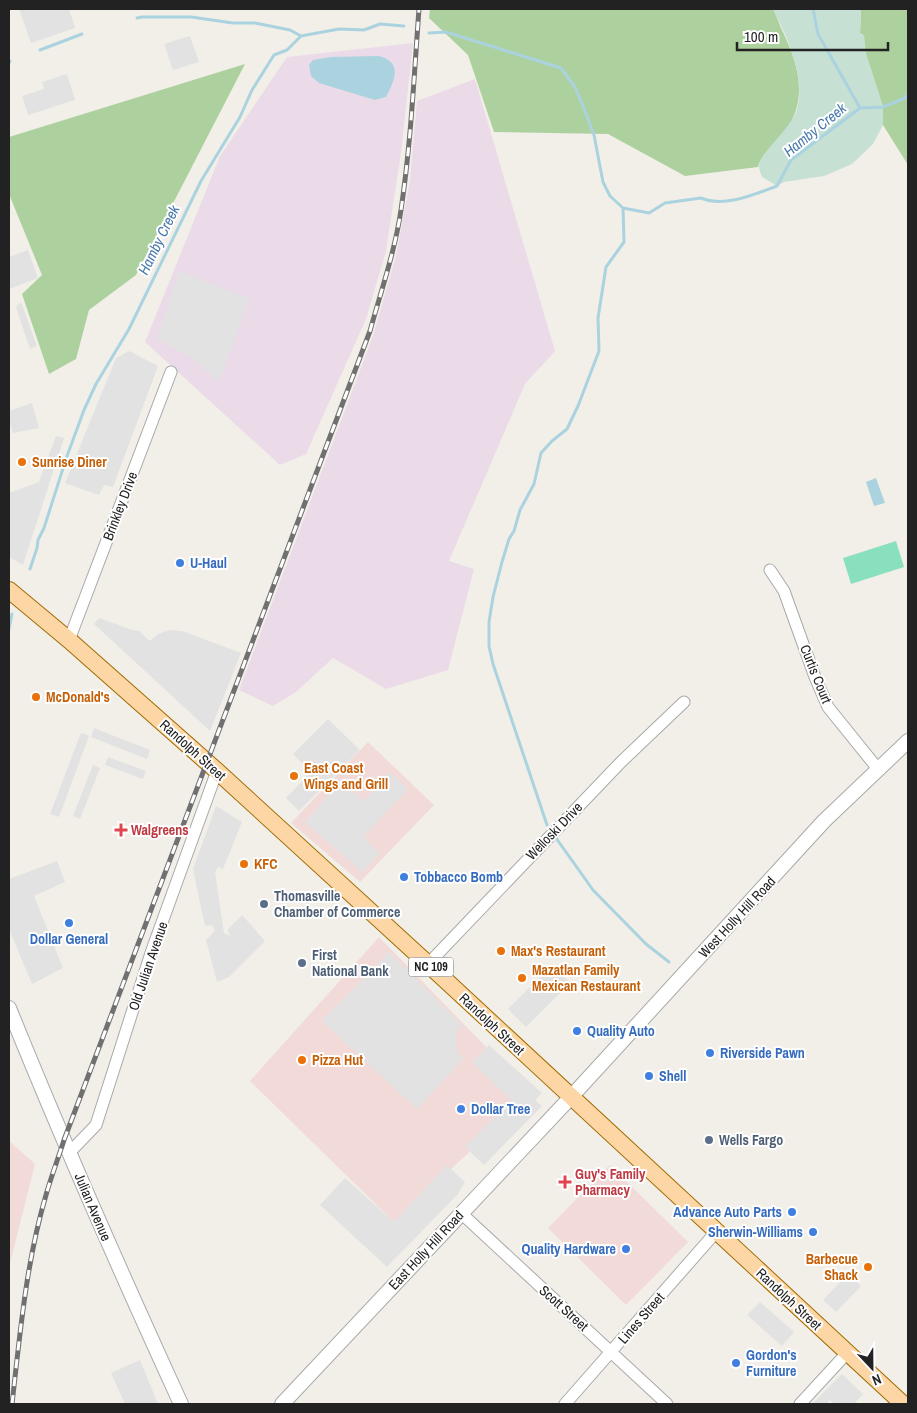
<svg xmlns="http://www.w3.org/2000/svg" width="917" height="1413" viewBox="0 0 917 1413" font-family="'Archivo Narrow',sans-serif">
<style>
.commercial{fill:#f2dad9}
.industrial{fill:#ebdbe8}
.forest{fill:#add19e}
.wetland{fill:#c6e0d4}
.pitch{fill:#88e0be}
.parking{fill:#e2e2e2}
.water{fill:#aad3df}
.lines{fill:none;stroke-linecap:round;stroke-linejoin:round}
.stream{stroke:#aad3df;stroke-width:3}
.minor-casing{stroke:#a9a9a9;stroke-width:13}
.tertiary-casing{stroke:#a9a9a9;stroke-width:16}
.primary-casing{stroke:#a06b00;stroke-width:18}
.minor{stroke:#fff;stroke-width:11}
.tertiary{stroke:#fff;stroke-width:14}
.primary{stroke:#fcd6a4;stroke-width:16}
.rail-casing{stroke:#707070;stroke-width:5}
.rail{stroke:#fff;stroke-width:3;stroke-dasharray:9;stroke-linecap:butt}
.food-dot{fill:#e8710a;stroke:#fff;stroke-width:2}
.shop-dot{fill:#3f7fe0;stroke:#fff;stroke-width:2}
.health-dot{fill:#e0444e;stroke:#fff;stroke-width:2}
.service-dot{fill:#5c6f8a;stroke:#fff;stroke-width:2}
.labels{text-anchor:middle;stroke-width:4;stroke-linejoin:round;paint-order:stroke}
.shield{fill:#fff;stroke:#646464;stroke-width:1}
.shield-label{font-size:12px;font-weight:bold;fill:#222}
.food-label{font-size:14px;font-weight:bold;fill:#c56008;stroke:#fff;text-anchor:start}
.street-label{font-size:14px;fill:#222;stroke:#fff}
.shop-label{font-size:14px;font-weight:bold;fill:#366cbe;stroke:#fff;text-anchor:start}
.health-label{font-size:14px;font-weight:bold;fill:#be3a42;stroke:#fff;text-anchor:start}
.service-label{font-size:14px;font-weight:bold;fill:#4e5e75;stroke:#fff;text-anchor:start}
.water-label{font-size:15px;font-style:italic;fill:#4a7aab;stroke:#fff}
</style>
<rect width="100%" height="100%" fill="#f2efe9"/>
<!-- commercial -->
<path class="commercial" d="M368 742 434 805 360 882 291 823Z
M379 937 532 1094 394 1222 250 1081Z
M9 1141 35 1164 9 1267Z
M610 1165 688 1242 626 1305 548 1228Z"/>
<!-- industrial -->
<path class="industrial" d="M413 43 401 153 386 251 366 319 306 454 280 465 145 342 220 156 287 57Z
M475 79 555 351 525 384 449 561 474 569 448 670 386 689 333 658 296 692 273 706 239 690 373 336 396 256 410 180 417 101Z"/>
<!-- forest -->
<path class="forest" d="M430 9H773C777 16 779 24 782 30 799 65 809 100 784 133 775 144 762 153 758 167L685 176 608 134 494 132 468 55 429 18Z
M861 9H908V165L883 125V107L865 51 864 36 860 33Z
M245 64 136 275 89 310 76 359 49 374 22 294 42 275 9 194V137Z"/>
<!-- wetland -->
<path class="wetland" d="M773 9H861L860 33 864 35 865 51 883 107V125L873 144 852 164 824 176 784 182 777 186 762 177C761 174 759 170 759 166 759 154 790 129 796 112 807 79 788 39 773 9Z"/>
<!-- pitch -->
<path class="pitch" d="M896 541 904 567 851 584 843 558Z"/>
<!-- parking -->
<path class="parking" d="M19 9H69L75 28 31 43Z
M190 36 199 62 173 70 164 44Z
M67 74 75 100 28 115 22 96 44 89 42 82Z
M28 250 38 278 9 289V257Z
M179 271 249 299 219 382 192 358 157 339Z
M21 302 37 346 30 349 16 307Z
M129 351 158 366 113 487 104 485 99 495 65 483 116 358Z
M32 403 39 428 13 433 9 420V411Z
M56 436 64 438 23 565 9 557V493L39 482Z
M99 618 132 630 139 631 150 641 158 634 169 630 182 631 241 653 210 731 94 624Z
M328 719 360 750 299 811 286 798 311 772 293 754Z
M94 728 150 750 147 759 91 737Z
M81 733 89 736 59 817 50 814Z
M108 757 146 771 143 779 105 765Z
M93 765 100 768 80 819 73 816Z
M389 772 408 789 365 835V839L380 853 362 872 305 822 341 781 364 801Z
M216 806 242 822 223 869 218 867 215 872 224 933 231 936 227 930 242 915 265 941 229 977 217 982 206 940 215 931 212 925 205 926 193 869Z
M57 861 65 882 34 896 63 968 32 984 9 929V879Z
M389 952 463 1026 457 1030 455 1041 459 1054 464 1058 417 1109 322 1021Z
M552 965 570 983 526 1027 508 1009Z
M489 1045 542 1093 535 1100 542 1106 484 1165 465 1147 511 1100 472 1062Z
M447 1165 465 1182 458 1194 387 1267 320 1205 345 1178 394 1222Z
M848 1274 861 1286 836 1312 823 1300Z
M760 1302 794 1332 782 1346 747 1315Z
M140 1360 158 1404H125L111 1373Z
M842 1374 863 1394 854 1404H834L830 1400 826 1404H812Z"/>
<!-- water -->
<path class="water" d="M378 56C403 61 395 80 386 97L375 100 319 83 311 76 309 65 313 60 331 57Z
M876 478 885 503 874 506 866 482Z"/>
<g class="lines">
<!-- stream -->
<path class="stream" d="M813 9 818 34 860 108
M137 18 142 17H191L233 23H255L290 30 301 36
M429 33 446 32 561 68 575 87 585 111 594 135 603 182 610 196 623 208 649 213 665 203 701 198C724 208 755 194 777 186L791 160 860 108 883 107 903 99 908 95
M40 50 82 34
M9 63 10 61
M30 569 37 548 38 540 44 528 67 456 84 410 96 384 129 329 201 181 240 117 252 90 274 55 287 50 301 36 339 29 364 30 380 24 404 26
M9 629 12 614
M547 825 493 664 489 646V622L493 597 502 562 509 539 514 531 520 510 534 484 541 453 552 441 567 429 578 406 599 351 598 318 606 267 624 242 623 208
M556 838 593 890 646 944 669 962"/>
<!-- minor casing -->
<g class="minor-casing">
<path id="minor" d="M770 570 784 591 815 677 828 707 878 769
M69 640 171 372
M428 964 621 762 684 702
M69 1153 96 1125 152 950 217 771
M461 1213 667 1404
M565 1404 716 1232
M800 1404 847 1353"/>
</g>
<!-- tertiary casing -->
<g class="tertiary-casing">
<path id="tertiary" d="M9 1008C63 1142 121 1273 181 1404
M282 1404 571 1097 824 821 908 741"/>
</g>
<!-- primary casing -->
<g class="primary-casing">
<path id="primary" d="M9 590 69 640 217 771 428 964 903 1404"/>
</g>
<!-- minor -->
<use href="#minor" class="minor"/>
<!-- tertiary -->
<use href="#tertiary" class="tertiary"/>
<!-- primary -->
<use href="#primary" class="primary"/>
<!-- rail casing -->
<g class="rail-casing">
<path id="rail" d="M12 1404C20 1334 26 1263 46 1195 51 1177 58 1159 64 1140L370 331C381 291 395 251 401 210 411 143 414 76 419 9"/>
</g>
<!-- rail -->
<use href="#rail" class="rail"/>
</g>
<!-- markers -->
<g class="food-dot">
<circle cx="22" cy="462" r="5"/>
<circle cx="36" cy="697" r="5"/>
<circle cx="294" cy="776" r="5"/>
<circle cx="244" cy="864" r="5"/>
<circle cx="501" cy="951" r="5"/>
<circle cx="522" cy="978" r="5"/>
<circle cx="302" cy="1060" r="5"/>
<circle cx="868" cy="1267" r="5"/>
</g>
<g class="shop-dot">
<circle cx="180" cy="563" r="5"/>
<circle cx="404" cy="877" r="5"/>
<circle cx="69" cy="923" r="5"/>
<circle cx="577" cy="1031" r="5"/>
<circle cx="710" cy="1053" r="5"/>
<circle cx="649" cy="1076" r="5"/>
<circle cx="461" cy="1109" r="5"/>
<circle cx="792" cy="1212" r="5"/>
<circle cx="813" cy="1232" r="5"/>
<circle cx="626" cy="1249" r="5"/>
<circle cx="736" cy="1363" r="5"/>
</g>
<g class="health-dot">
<path d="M118.5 822.5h5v5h5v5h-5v5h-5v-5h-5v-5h5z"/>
<path d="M562.5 1174.5h5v5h5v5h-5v5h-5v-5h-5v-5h5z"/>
</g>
<g class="service-dot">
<circle cx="264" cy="904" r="5"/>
<circle cx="302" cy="963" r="5"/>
<circle cx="709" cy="1140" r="5"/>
</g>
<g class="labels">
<!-- shield labels -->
<rect class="shield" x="408.5" y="957.5" width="45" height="19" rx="4"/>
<g class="shield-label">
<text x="431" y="971">NC 109</text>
</g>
<!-- food labels -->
<g class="food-label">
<text x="32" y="467">Sunrise Diner</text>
<text x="46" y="702">McDonald's</text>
<text x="304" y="773">East Coast<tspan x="304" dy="16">Wings and Grill</tspan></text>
<text x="254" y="869">KFC</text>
<text x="511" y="956">Max's Restaurant</text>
<text x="532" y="975">Mazatlan Family<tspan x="532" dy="16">Mexican Restaurant</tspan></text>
<text x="312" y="1065">Pizza Hut</text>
<text x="858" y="1264" text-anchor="end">Barbecue<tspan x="858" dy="16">Shack</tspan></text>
</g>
<!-- street labels -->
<g class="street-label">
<text transform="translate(120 506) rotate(-69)" y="5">Brinkley Drive</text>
<text transform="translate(816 674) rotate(68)" y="5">Curtis Court</text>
<text transform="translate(193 750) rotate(42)" y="5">Randolph Street</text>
<text transform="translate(554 831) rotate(-46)" y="5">Welloski Drive</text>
<text transform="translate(737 917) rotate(-47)" y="5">West Holly Hill Road</text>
<text transform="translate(148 966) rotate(-71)" y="5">Old Julian Avenue</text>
<text transform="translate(492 1024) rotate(43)" y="5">Randolph Street</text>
<text transform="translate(93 1207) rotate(67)" y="5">Julian Avenue</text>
<text transform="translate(426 1250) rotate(-47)" y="5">East Holly Hill Road</text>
<text transform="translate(789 1299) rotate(43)" y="5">Randolph Street</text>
<text transform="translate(564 1308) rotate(42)" y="5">Scott Street</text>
<text transform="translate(641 1318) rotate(-49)" y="5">Lines Street</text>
</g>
<!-- shop labels -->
<g class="shop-label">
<text x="190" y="568">U-Haul</text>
<text x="414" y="882">Tobbacco Bomb</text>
<text x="69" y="944" text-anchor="middle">Dollar General</text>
<text x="587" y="1036">Quality Auto</text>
<text x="720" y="1058">Riverside Pawn</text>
<text x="659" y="1081">Shell</text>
<text x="471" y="1114">Dollar Tree</text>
<text x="782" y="1217" text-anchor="end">Advance Auto Parts</text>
<text x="803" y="1237" text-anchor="end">Sherwin-Williams</text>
<text x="616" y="1254" text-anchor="end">Quality Hardware</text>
<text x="746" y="1360">Gordon's<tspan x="746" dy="16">Furniture</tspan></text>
</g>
<!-- health labels -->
<g class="health-label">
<text x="131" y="835">Walgreens</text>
<text x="575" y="1179">Guy's Family<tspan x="575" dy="16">Pharmacy</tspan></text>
</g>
<!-- service labels -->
<g class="service-label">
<text x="274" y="901">Thomasville<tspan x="274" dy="16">Chamber of Commerce</tspan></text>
<text x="312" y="960">First<tspan x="312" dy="16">National Bank</tspan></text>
<text x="719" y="1145">Wells Fargo</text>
</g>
<!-- water labels -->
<g class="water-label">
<text transform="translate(815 130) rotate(-39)" y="5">Hamby Creek</text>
<text transform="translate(159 240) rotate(-64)" y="5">Hamby Creek</text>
</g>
</g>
<!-- border -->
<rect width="917" height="1413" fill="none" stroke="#222222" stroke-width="20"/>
<!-- north arrow -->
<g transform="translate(872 1368) rotate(158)" stroke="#ffffff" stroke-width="4" paint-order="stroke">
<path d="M0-4L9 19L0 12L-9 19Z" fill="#222222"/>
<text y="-8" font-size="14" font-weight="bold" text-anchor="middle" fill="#222222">N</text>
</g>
<!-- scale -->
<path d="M737 42v8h151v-8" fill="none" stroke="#222222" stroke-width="2.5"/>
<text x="744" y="42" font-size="15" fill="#222222" stroke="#ffffff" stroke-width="4" paint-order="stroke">100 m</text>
</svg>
